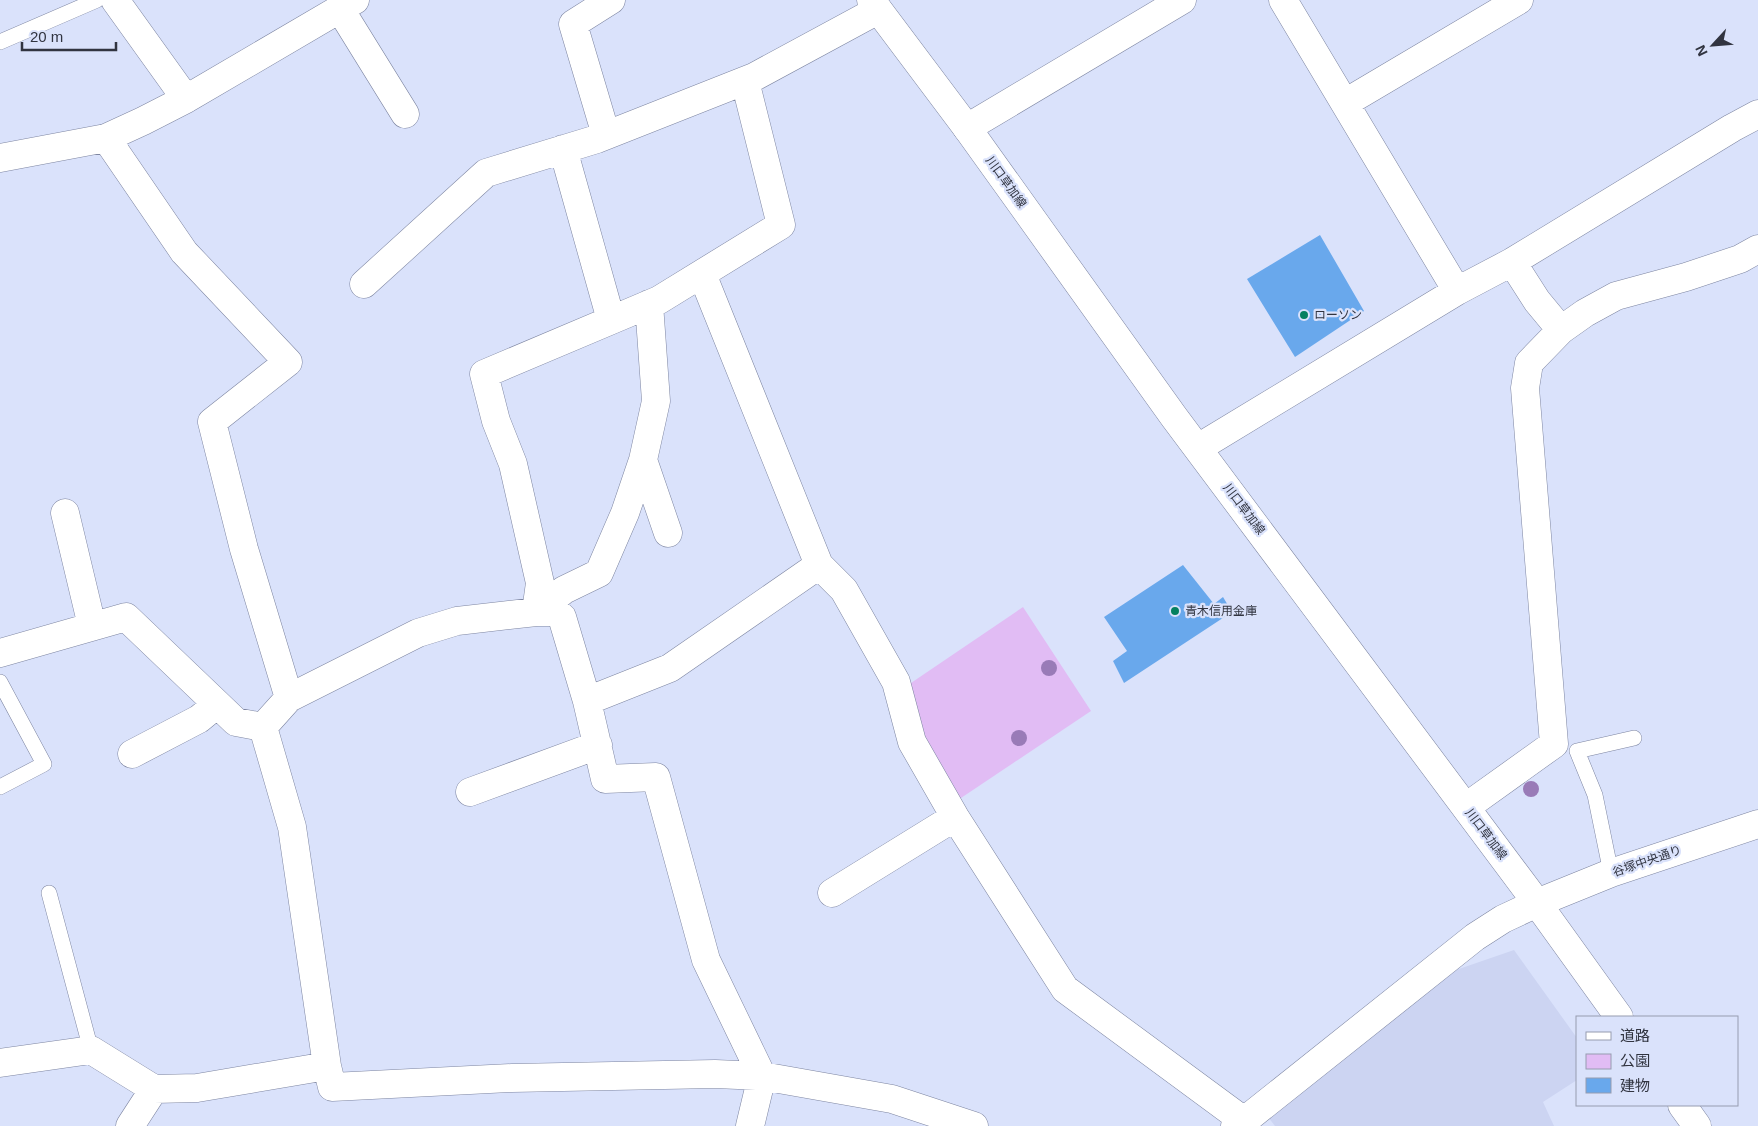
<svg xmlns="http://www.w3.org/2000/svg" width="1758" height="1126" viewBox="0 0 1758 1126" font-family="Helvetica,'Noto Sans JP',sans-serif">
<style>
.built{fill:#ccd4f2}
.green{fill:#e1bcf4}
.building{fill:#69a8ec}
.lines{fill:none;stroke-linecap:round;stroke-linejoin:round}
.service-casing{stroke:#7d85a1;stroke-width:16}
.minor-casing{stroke:#7d85a1;stroke-width:29}
.tertiary-casing{stroke:#7d85a1;stroke-width:29}
.secondary-casing{stroke:#7d85a1;stroke-width:29}
.service{stroke:#fff;stroke-width:15}
.minor{stroke:#fff;stroke-width:28}
.tertiary{stroke:#fff;stroke-width:28}
.secondary{stroke:#fff;stroke-width:28}
.tree{fill:#997bb7}
.poi-dot{fill:#058060;stroke:#dae2fb;stroke-width:2}
.labels{text-anchor:middle;stroke-width:4.5;stroke-linejoin:round;paint-order:stroke}
.street-label{font-size:12px;fill:#313440;stroke:#dae2fb}
.poi-label{font-size:12px;fill:#313440;stroke:#dae2fb;text-anchor:start}
</style>
<rect width="100%" height="100%" fill="#dae2fb"/>
<!-- built -->
<path class="built" d="M1514 950 1577 1038V1080L1543 1102 1554 1126H1275L1268 1117 1456 970Z"/>
<!-- green -->
<path class="green" d="M1023 607 1091 711 955 802 924 750 908 685Z"/>
<!-- building -->
<path class="building" d="M1320 235 1364 311 1295 357 1247 279Z
M1183 565 1214 604 1223 597 1232 612 1124 683 1113 661 1127 651 1104 617Z"/>
<g class="lines">
<!-- service casing -->
<g class="service-casing">
<path id="service" d="M0 42 97 0
M0 682 44 764 0 787
M1611 873 1595 795 1577 751 1634 738
M49 893 91 1050"/>
</g>
<!-- minor casing -->
<g class="minor-casing">
<path id="minor" d="M115 0 186 99
M1283 0 1457 291
M340 9 405 114
M1345 103 1519 0
M967 128 1182 0
M606 135 573 24 611 0
M106 138 184 252 288 362 212 422 244 549 289 698
M563 149 611 320
M0 158 106 138 143 121 186 99 355 0
M1512 262 1537 301 1561 330
M364 284 486 173 597 139 754 77 878 10
M649 304 656 401 643 460 668 533
M1198 448 1457 291 1512 262 1732 128 1758 114
M65 513 92 626
M819 565 844 590 896 682 912 742 955 817 1065 989 1244 1121
M536 612 540 583 513 464 496 421 484 374 659 300 781 225 745 81
M536 612 564 590 599 573 625 513 643 460
M0 653 126 617 236 722 263 727 292 827 327 1066 332 1087 512 1078 715 1074 762 1076 892 1099 974 1126
M587 701 670 668 819 565 702 274
M263 727 289 698 418 633 457 621 536 612H555L562 617 587 701 605 779 656 777 706 960 762 1076 750 1126
M132 754 199 719 216 705
M470 792 598 745
M1466 807 1554 744 1525 388 1529 363 1561 330 1585 313 1616 296 1686 277 1740 259 1758 249
M832 893 955 817
M0 1063 91 1050 154 1089
M130 1126 154 1089 197 1088 327 1066
M1235 1126 1244 1121 1475 937 1503 919 1537 903"/>
</g>
<!-- tertiary casing -->
<g class="tertiary-casing">
<path id="tertiary" d="M1537 903 1611 873 1758 824"/>
</g>
<!-- secondary casing -->
<g class="secondary-casing">
<path id="secondary" d="M871 0 967 128 1174 417 1537 903 1619 1017
M1682 1105 1697 1126"/>
</g>
<!-- service -->
<use href="#service" class="service"/>
<!-- minor -->
<use href="#minor" class="minor"/>
<!-- tertiary -->
<use href="#tertiary" class="tertiary"/>
<!-- secondary -->
<use href="#secondary" class="secondary"/>
</g>
<!-- trees -->
<g class="tree">
<circle cx="1049" cy="668" r="8"/>
<circle cx="1019" cy="738" r="8"/>
<circle cx="1531" cy="789" r="8"/>
</g>
<!-- markers -->
<g class="poi-dot">
<circle cx="1304" cy="315" r="5"/>
<circle cx="1175" cy="611" r="5"/>
</g>
<g class="labels">
<!-- street labels -->
<g class="street-label">
<text transform="translate(1006 182) rotate(54)" y="4">川口草加線</text>
<text transform="translate(1244 509) rotate(53)" y="4">川口草加線</text>
<text transform="translate(1486 834) rotate(53)" y="4">川口草加線</text>
<text transform="translate(1647 861) rotate(-19)" y="4">谷塚中央通り</text>
</g>
<!-- poi labels -->
<g class="poi-label">
<text x="1314" y="319">ローソン</text>
<text x="1185" y="615">青木信用金庫</text>
</g>
</g>
<!-- legend -->
<rect x="1576" y="1016" width="162" height="90" fill="#dae2fb" stroke="#969cb0"/>
<rect x="1586" y="1032" width="25" height="8" fill="#ffffff" stroke="#969cb0"/>
<text x="1620" y="1041" font-size="15" fill="#313440">道路</text>
<rect x="1586" y="1054" width="25" height="15" fill="#e1bcf4" stroke="#969cb0"/>
<text x="1620" y="1066" font-size="15" fill="#313440">公園</text>
<rect x="1586" y="1078" width="25" height="15" fill="#69a8ec" stroke="#969cb0"/>
<text x="1620" y="1091" font-size="15" fill="#313440">建物</text>
<!-- north arrow -->
<g transform="translate(1713 45) rotate(244)" stroke="#dae2fb" stroke-width="4" paint-order="stroke">
<path d="M0-4L9 19L0 12L-9 19Z" fill="#313440"/>
<text y="-8" font-size="14" font-weight="bold" text-anchor="middle" fill="#313440">N</text>
</g>
<!-- scale -->
<path d="M22 42v8h94v-8" fill="none" stroke="#313440" stroke-width="2.5"/>
<text x="30" y="42" font-size="15" fill="#313440" stroke="#dae2fb" stroke-width="4" paint-order="stroke">20 m</text>
</svg>
